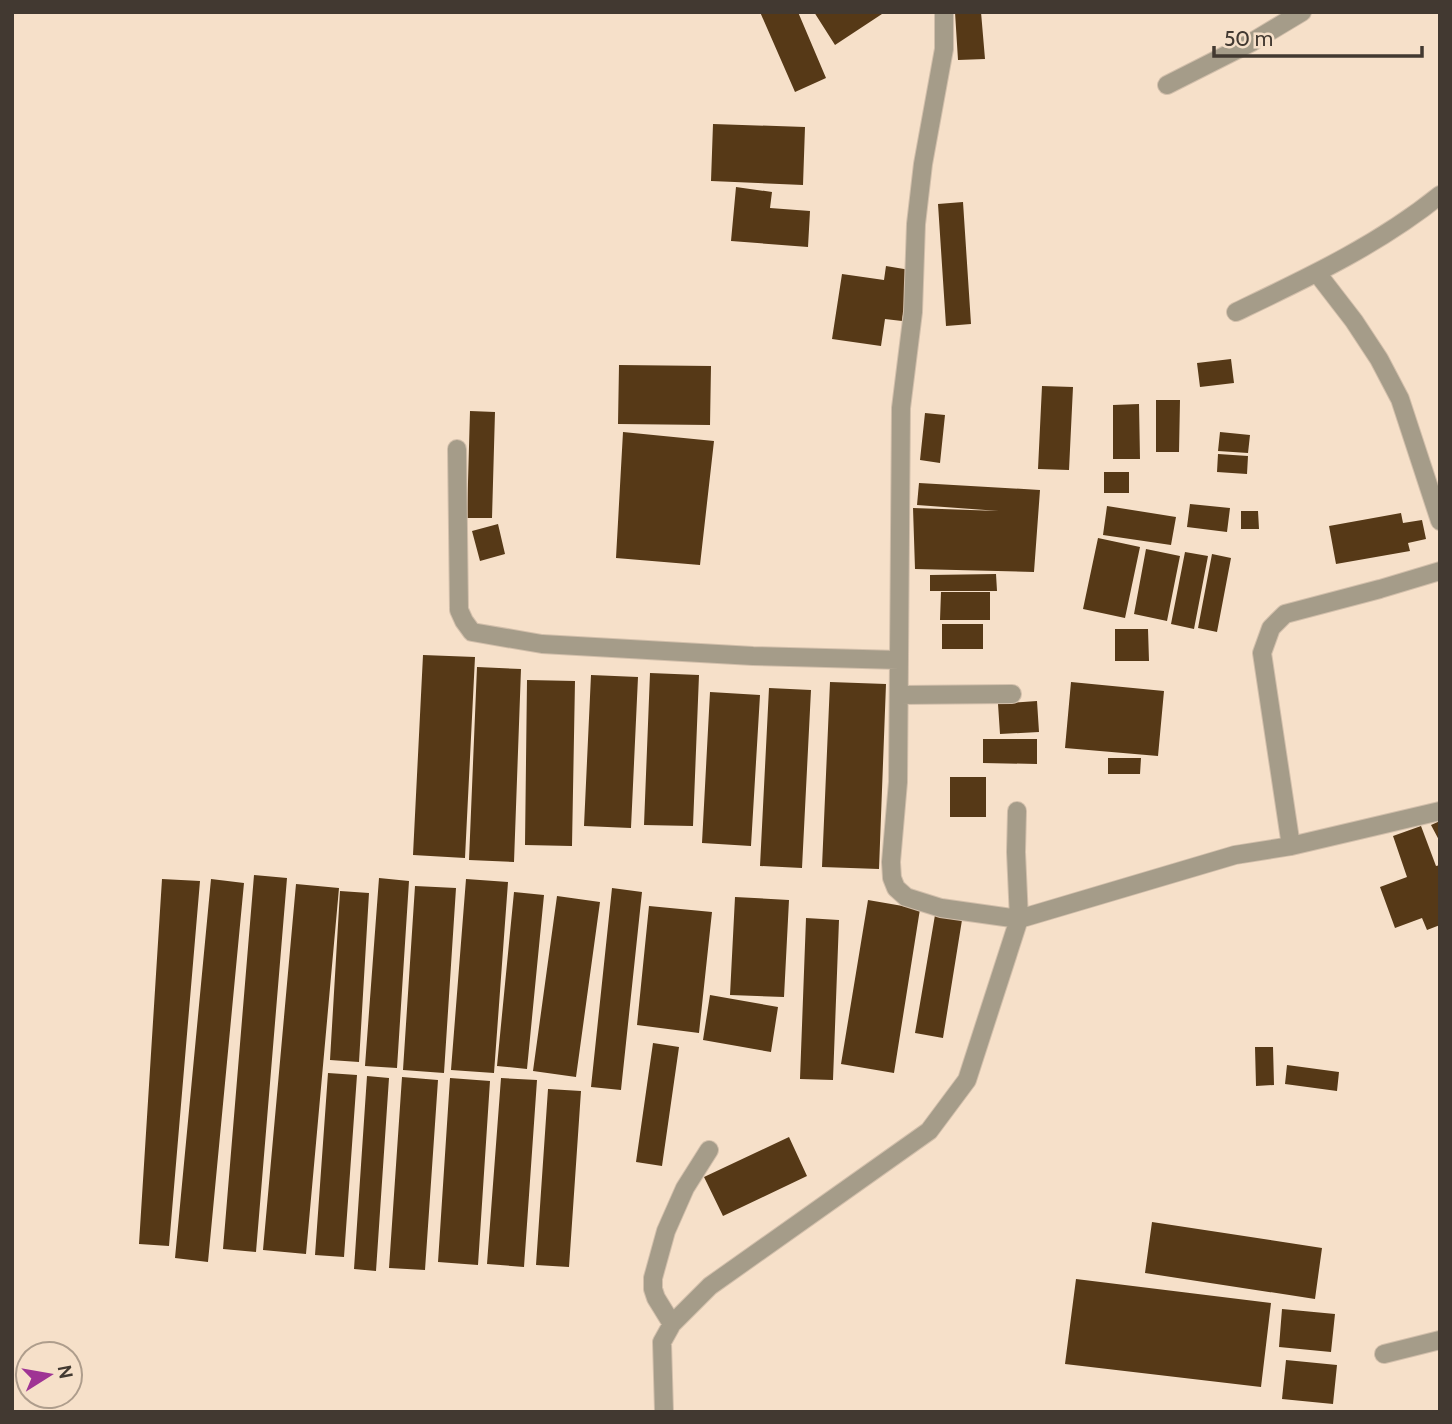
<svg xmlns="http://www.w3.org/2000/svg" width="1452" height="1424" viewBox="0 0 1452 1424" font-family="Cabin,sans-serif">
<style>
.building{fill:#563917}
.lines{fill:none;stroke-linecap:round;stroke-linejoin:round}
.minor-casing{stroke:#d2bfab;stroke-width:20}
.minor{stroke:#a59c89;stroke-width:18}
</style>
<rect width="100%" height="100%" fill="#f6e0c9"/>
<!-- building -->
<path class="building" d="M760 12H798L826 78 795 92Z
M814 12H885L835 45Z
M955 12H981L985 59 958 60Z
M713 124 805 127 803 185 711 181Z
M736 187 772 192 770 208 810 211 808 247 731 241Z
M963 202 971 324 946 326 938 204Z
M886 266 910 270 902 321 885 319 881 346 832 339 842 274 884 280Z
M1231 359 1234 383 1200 387 1197 363Z
M619 365 711 366 710 425 618 424Z
M1042 386 1073 387 1069 470 1038 469Z
M1156 400H1180L1179 452H1156Z
M1139 404 1140 459H1113V405Z
M470 411 495 412 492 518H467Z
M925 413 945 415 940 463 920 460Z
M623 432 714 441 700 565 616 558Z
M1220 432 1250 435 1248 453 1218 451Z
M1218 454 1248 456 1247 474 1217 472Z
M1104 472H1129V493H1104Z
M919 483 1040 490 1034 572 915 569 913 508 999 511 917 505Z
M1190 504 1230 508 1227 532 1187 527Z
M1107 506 1176 517 1171 545 1103 535Z
M1241 511H1258L1259 529H1241Z
M1401 513 1403 523 1422 520 1426 539 1408 543 1410 551 1336 564 1329 526Z
M498 524 505 554 480 561 472 531Z
M1098 538 1140 547 1125 618 1083 609Z
M1146 549 1180 556 1167 621 1134 614Z
M1185 552 1208 556 1194 629 1171 624Z
M1212 554 1231 558 1217 632 1198 628Z
M996 574 997 591H930V575Z
M941 592H990V620H940Z
M942 624H983V649H942Z
M1115 629H1148L1149 661H1115Z
M423 655 475 657 465 858 413 855Z
M477 667 521 669 514 862 469 860Z
M650 673 699 675 693 826 644 825Z
M591 675 638 677 631 828 584 826Z
M527 680 575 681 572 846 525 845Z
M830 682 886 684 879 869 822 867Z
M1071 682 1164 691 1158 756 1065 748Z
M769 688 811 690 802 868 760 866Z
M710 692 760 695 751 846 702 843Z
M1037 701 1039 732 1000 734 998 704Z
M983 739H1037V764L983 763Z
M1108 758H1141L1140 774H1108Z
M950 777H986V817H950Z
M1440 821V842L1431 825Z
M1421 826 1436 866 1440 865V925L1427 930 1422 918 1395 928 1380 887 1407 877 1393 836Z
M254 875 287 878 256 1252 223 1249Z
M379 878 409 881 397 1068 365 1066Z
M162 879 200 881 169 1246 139 1244Z
M211 879 244 883 208 1262 175 1258Z
M466 879 508 882 494 1073 451 1070Z
M296 884 339 888 306 1254 263 1250Z
M415 886 456 888 444 1073 403 1070Z
M612 888 642 892 621 1090 591 1087Z
M340 891 369 893 359 1062 330 1060Z
M514 892 544 895 527 1069 497 1066Z
M557 896 600 902 576 1077 533 1071Z
M735 897 789 900 784 997 730 995Z
M868 900 920 909 894 1073 841 1064Z
M649 906 712 912 699 1033 637 1025Z
M935 915 962 920 943 1038 915 1033Z
M806 918 839 920 833 1080 800 1079Z
M710 995 778 1007 771 1052 703 1040Z
M653 1043 679 1047 662 1166 636 1162Z
M1255 1047H1273L1274 1085 1256 1086Z
M1287 1065 1339 1072 1337 1091 1285 1084Z
M328 1073 357 1075 344 1257 315 1255Z
M367 1076 389 1078 376 1271 354 1269Z
M402 1077 438 1080 425 1270 389 1268Z
M450 1078 490 1081 478 1265 438 1262Z
M501 1078 537 1080 524 1267 487 1264Z
M548 1089 581 1091 569 1267 536 1265Z
M789 1137 807 1176 723 1216 704 1177Z
M1152 1222 1322 1248 1315 1299 1145 1273Z
M1076 1279 1271 1303 1261 1387 1065 1364Z
M1282 1309 1335 1314 1331 1352 1279 1347Z
M1286 1360 1337 1365 1333 1404 1282 1399Z"/>
<g class="lines">
<!-- minor casing -->
<g class="minor-casing">
<path id="minor" d="M944 12V49L923 164 916 224 913 312 901 408 898 782 891 862 892 878 896 888 906 897 941 908 1019 919 1016 852 1017 811
M1167 85 1252 42 1302 12
M1317 273 1354 321 1379 359 1400 399 1440 521
M1236 312C1307 278 1378 245 1440 195
M457 449 459 610 464 621 472 632 542 644 753 656 899 660
M899 695 1012 694
M1291 846 1262 653 1271 628 1285 614 1380 589 1440 571
M672 1324 656 1298 653 1289V1278L666 1231 685 1188 709 1150
M1384 1354 1440 1340
M664 1412 662 1342 672 1324 710 1286 929 1131 967 1080 1019 919 1235 855 1291 846 1440 811"/>
</g>
<!-- minor -->
<use href="#minor" class="minor"/>
</g>
<!-- border -->
<rect width="1452" height="1424" fill="none" stroke="#423931" stroke-width="28"/>
<!-- north arrow -->
<g transform="translate(49 1375) rotate(79)"><circle r="33" fill="#f6e0c9" stroke="#ae9d8c" stroke-width="2"/>
<path d="M0-5L12 26L0 18L-12 26Z" fill="#9f3494"/>
<text y="-10" font-size="19" font-weight="bold" text-anchor="middle" fill="#423931">N</text>
</g>
<!-- scale -->
<path d="M1214 46v10h208v-10" fill="none" stroke="#423931" stroke-width="3.5"/>
<text x="1224" y="46" font-size="21" fill="#423931" stroke="#f6e0c9" stroke-width="5" paint-order="stroke">50 m</text>
</svg>
